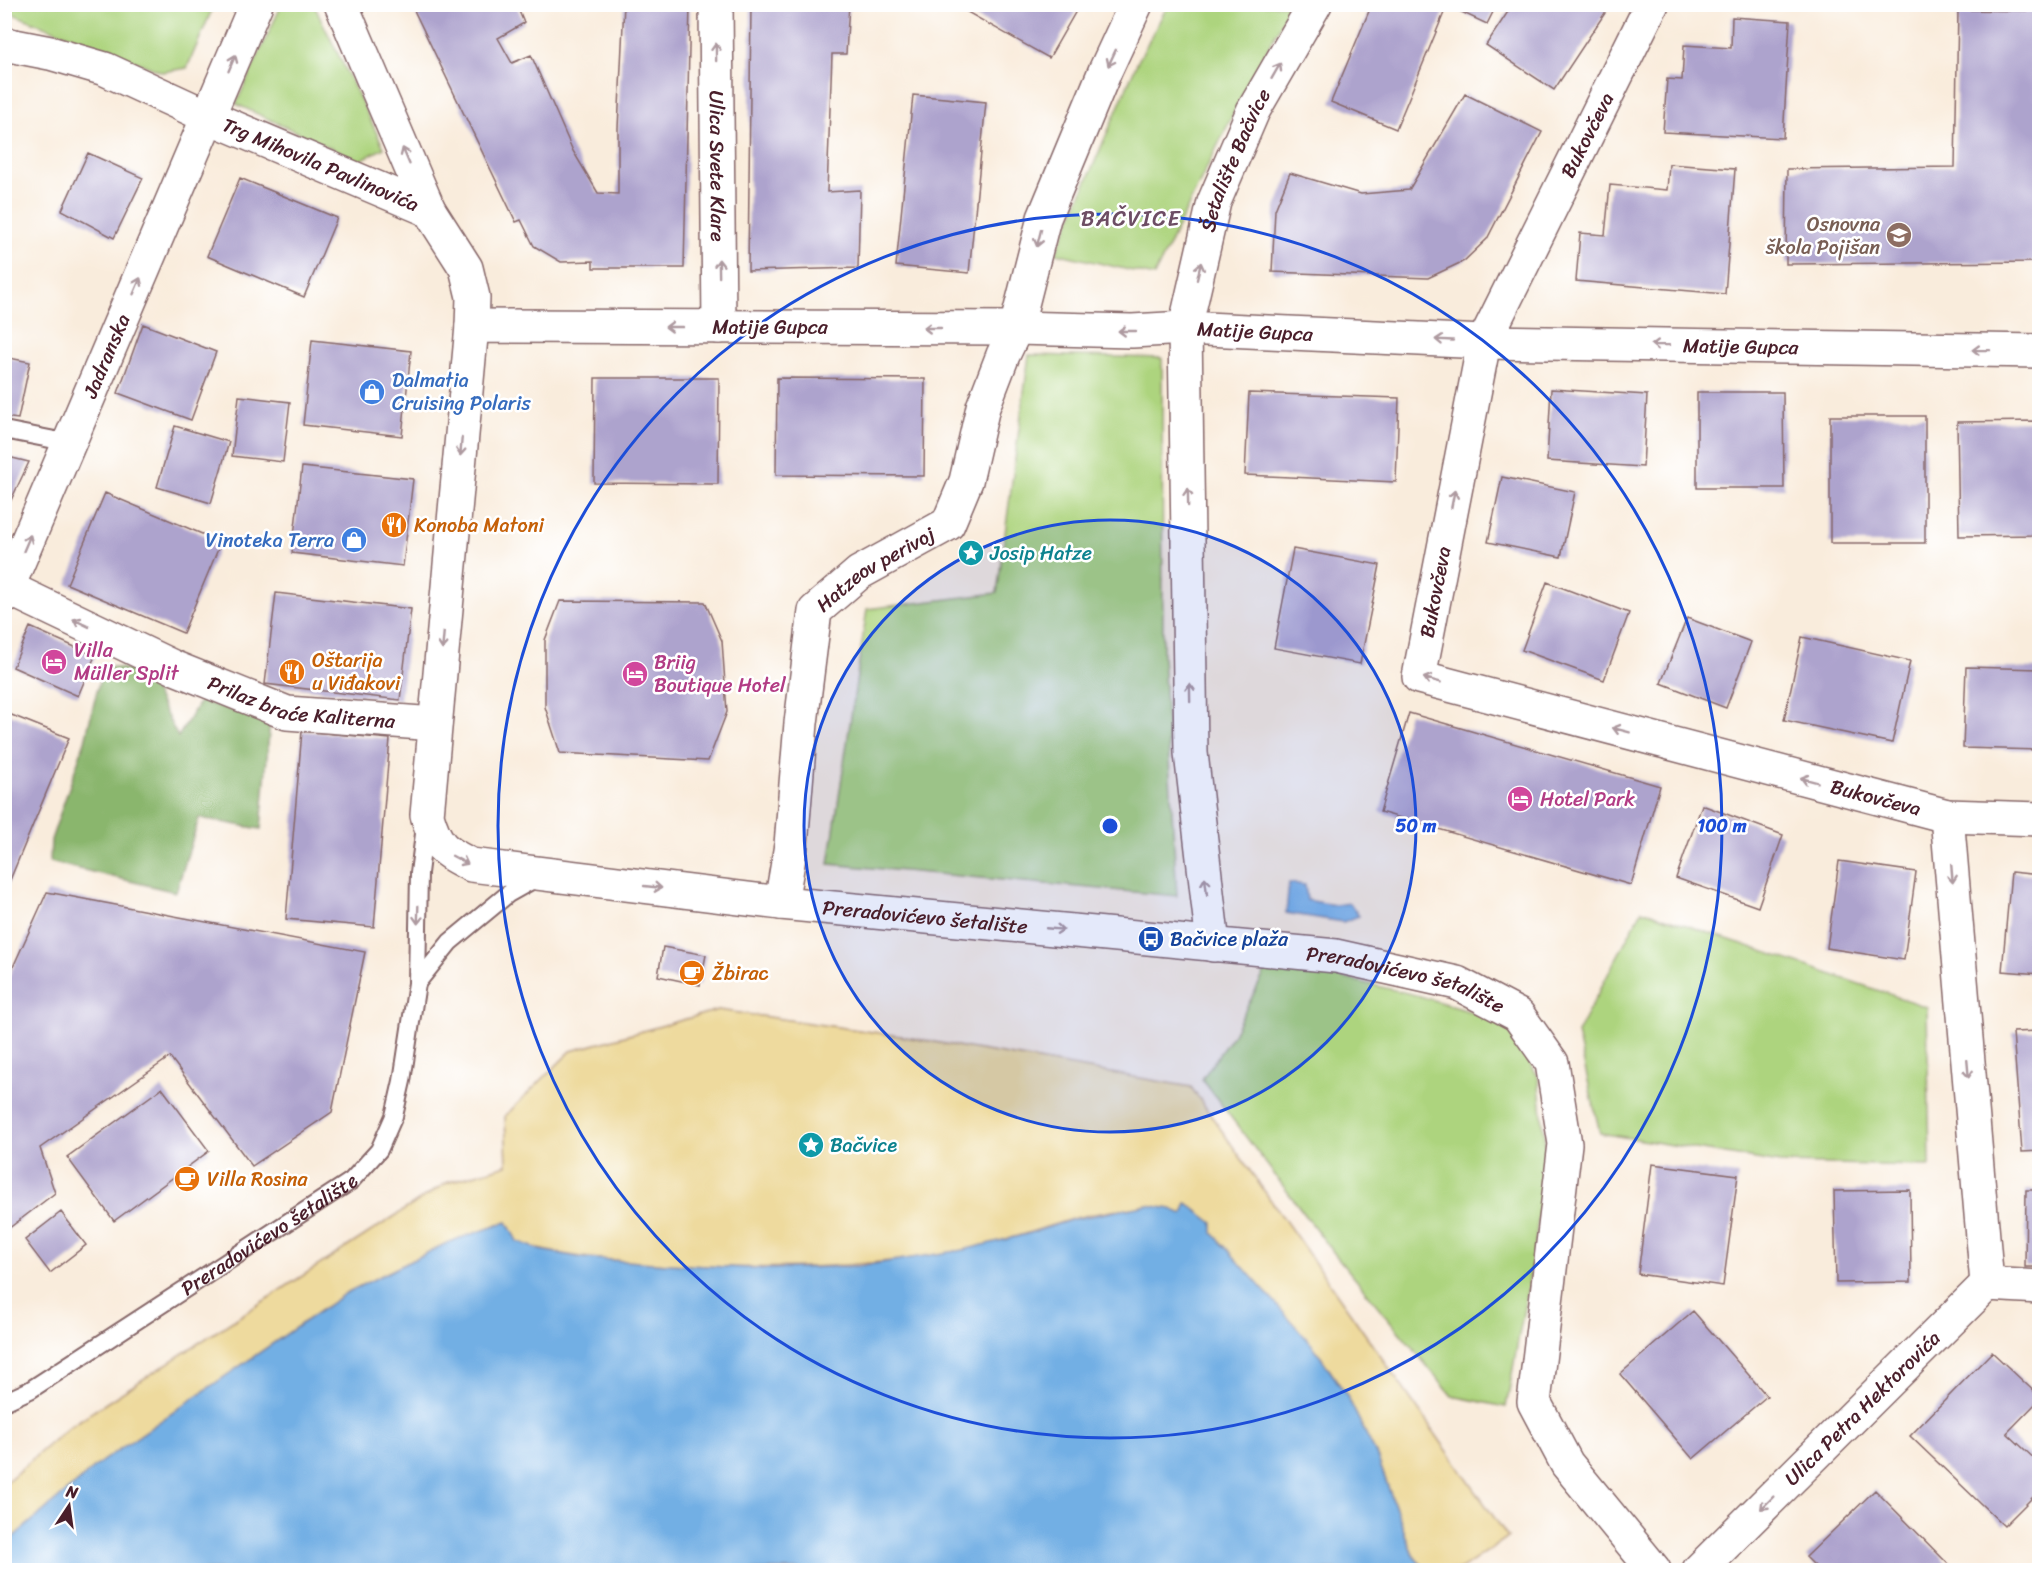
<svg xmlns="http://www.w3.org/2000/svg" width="2044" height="1575" viewBox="0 0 2044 1575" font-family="Sriracha,sans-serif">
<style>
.green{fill:#add47e;stroke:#7c7a54;stroke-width:1.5}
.forest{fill:#8ab66d;stroke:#6a6a4c;stroke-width:1.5}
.sand{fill:#eeda9e;stroke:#9c7c64;stroke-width:1.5}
.water{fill:#72afe4;stroke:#5e6788;stroke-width:1.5}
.building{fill:#ada3cd}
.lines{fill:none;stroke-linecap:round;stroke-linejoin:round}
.lane-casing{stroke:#876769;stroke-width:20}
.street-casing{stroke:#876769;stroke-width:36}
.secondary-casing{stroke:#876769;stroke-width:36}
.primary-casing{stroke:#876769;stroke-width:36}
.lane{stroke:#fff;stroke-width:16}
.street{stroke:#fff;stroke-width:33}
.secondary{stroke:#fff;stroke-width:33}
.primary{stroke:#fff;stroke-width:33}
.oneway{stroke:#ae9aa0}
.ring{fill:none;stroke:#1d4ed8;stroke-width:3}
.labels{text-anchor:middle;stroke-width:5;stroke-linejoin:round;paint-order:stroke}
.street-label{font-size:20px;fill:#4a1f2b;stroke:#fff}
.education-label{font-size:20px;fill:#785e54;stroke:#fff;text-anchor:end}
.shop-label{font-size:20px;fill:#366cbe;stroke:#fff;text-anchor:start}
.food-label{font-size:20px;fill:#c56008;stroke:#fff;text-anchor:start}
.culture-label{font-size:20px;fill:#0d838f;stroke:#fff;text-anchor:start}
.hotel-label{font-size:20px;fill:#b23c85;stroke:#fff;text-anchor:start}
.transit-label{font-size:20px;fill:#164399;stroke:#fff;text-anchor:start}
.quarter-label{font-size:22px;letter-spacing:1.5px;fill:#6d4d64;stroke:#fff}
.centre{fill:#1d4ed8;stroke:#fff;stroke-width:3}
.ring-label{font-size:18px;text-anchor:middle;font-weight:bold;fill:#1d4ed8;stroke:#fff;stroke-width:5;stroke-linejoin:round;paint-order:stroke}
</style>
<rect width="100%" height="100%" fill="#fff"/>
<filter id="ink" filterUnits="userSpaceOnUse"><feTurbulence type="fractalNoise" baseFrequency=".0167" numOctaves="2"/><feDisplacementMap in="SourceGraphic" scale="12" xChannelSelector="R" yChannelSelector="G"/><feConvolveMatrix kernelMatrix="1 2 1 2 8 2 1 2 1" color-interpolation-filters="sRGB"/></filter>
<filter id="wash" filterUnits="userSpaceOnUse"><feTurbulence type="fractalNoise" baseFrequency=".008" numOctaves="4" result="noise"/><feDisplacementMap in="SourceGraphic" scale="24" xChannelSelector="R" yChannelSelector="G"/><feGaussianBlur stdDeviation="1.35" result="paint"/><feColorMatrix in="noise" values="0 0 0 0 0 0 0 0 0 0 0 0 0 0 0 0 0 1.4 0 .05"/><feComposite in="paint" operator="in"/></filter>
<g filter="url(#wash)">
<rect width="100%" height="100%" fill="#f9ecdc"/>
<!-- green -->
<path class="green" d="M282 4 314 5 384 148 359 161 236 104Z
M4 5 5 4 214 5 187 68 162 72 5 11Z
M1168 5H1291L1236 108 1154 276 1056 253 1137 63Z
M1029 355 1162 358 1163 656 1177 896 829 864 867 609 997 593Z
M1642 910 1927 1007 1930 1166 1780 1163 1600 1133 1577 1033Z
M1267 968 1326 974 1420 996 1504 1022 1538 1076 1546 1154 1534 1253 1506 1407 1452 1396 1334 1253 1202 1079 1232 1036Z"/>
<!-- forest -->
<path class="forest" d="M103 665 145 673 178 737 200 701 270 721 261 829 199 818 176 892 50 862 51 840 85 741Z"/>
<!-- sand -->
<path class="sand" d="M718 1010 900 1036 1191 1087 1508 1537 1460 1570H1426L1412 1553 1377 1456 1347 1396 1314 1347 1148 1205C1123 1210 1096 1212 1072 1219 1035 1230 1000 1243 963 1250 861 1270 758 1271 655 1263 608 1260 561 1258 517 1242L507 1222 449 1242 346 1293 101 1462 5 1544 4 1484 69 1427 446 1183 507 1165 505 1116 571 1051Z"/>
<!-- water -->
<path class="water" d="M1289 883 1305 885 1307 900 1335 905 1350 903 1359 916 1343 922 1286 913Z
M1187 1203 1213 1223V1233L1314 1347 1347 1396 1377 1456 1412 1553 1426 1570H5V1544L101 1462 346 1293 449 1242 507 1222 517 1241 540 1250 583 1258 666 1264 768 1269 860 1266 963 1250 1027 1234 1074 1219 1148 1205 1171 1209 1183 1214Z"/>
<g id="blocks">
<!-- building -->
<path class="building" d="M411 4H516L524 23 498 38 512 63 531 55 573 151 598 193 618 194V128L624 4H690L684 268H593V261L561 262 534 246 521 220 516 222Z
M751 4H849L846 54H832L827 192 860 190 858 268 748 271Z
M953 4H1080L1049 58Z
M1372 4H1437L1446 8 1396 129 1331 102Z
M1462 4H1497L1487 24 1459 11Z
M1513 4H1605L1609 7 1554 90 1486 45Z
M1958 10 2040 11V262L1786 264 1787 169 1955 167Z
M1732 17 1790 21 1783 138 1663 132 1667 79 1682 80 1684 45 1731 48Z
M1465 94 1542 132 1487 239 1464 261 1428 278 1272 272 1275 210 1290 173 1361 194 1409 190Z
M913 95 986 102 969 273 896 266Z
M88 153 143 178 114 238 62 210Z
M1669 164 1735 169 1725 294 1576 281 1580 233 1605 235 1610 185 1667 190Z
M240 178 337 218 304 297 207 256Z
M143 324 216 352 191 420 118 393Z
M312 340 411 351 402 436 303 425Z
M4 357 30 362 18 419 4 417Z
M595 378H719L718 484 594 483Z
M777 378 925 379 924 476 776 475Z
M1551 389 1647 395 1643 467 1547 461Z
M1697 392H1783L1784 488H1697Z
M1249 393 1399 398 1396 482 1245 475Z
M239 396 290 402 283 462 232 456Z
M1830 416H1925V543H1830Z
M2040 421V535L1959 536 1957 422Z
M175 426 229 442 211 503 157 487Z
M4 456 29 462 4 515Z
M302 467 413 479 403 566 292 553Z
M1502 477 1575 492 1561 557 1488 542Z
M105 493 221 542 183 633 67 584Z
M1293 549 1380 565 1360 664 1274 648Z
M1547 582 1629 613 1604 680 1522 650Z
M276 593 411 609 400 700 265 684Z
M560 601 705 602 722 641 727 712 708 761 560 753 545 707V640Z
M1687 618 1751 642 1726 708 1661 683Z
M30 627 95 656 78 696 13 667Z
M1802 637 1910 661 1892 743 1784 720Z
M1966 667 2040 669V750L1963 748Z
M4 712 69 738 5 892H4Z
M1409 713 1660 786 1631 885 1380 812Z
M302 731 390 739 374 927 286 919Z
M1702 805 1783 835 1758 907 1676 878Z
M1839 861 1916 872 1904 960 1827 948Z
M2011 872 2040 875V974L2002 971Z
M47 892 365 952 332 1112 252 1166 170 1057 40 1148 55 1193 4 1232V987Z
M663 947 706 955 700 985 658 976Z
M2040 1031V1151L2022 1152 2013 1032Z
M162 1088 209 1151 114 1221 67 1157Z
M1652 1164 1738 1175 1723 1286 1638 1274Z
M1910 1190 1911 1282 1836 1283 1834 1191Z
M2026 1190H2040V1267H2025Z
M61 1212 86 1245 50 1273 25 1240Z
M1693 1311 1767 1396 1693 1459 1620 1374Z
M1992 1352 2040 1397V1399L2007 1433 2040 1464V1490L2004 1526 1910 1436Z
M1875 1490 1954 1570H1819L1806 1557Z"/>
</g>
</g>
<g filter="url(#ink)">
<use href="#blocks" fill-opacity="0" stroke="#876769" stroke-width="1.5"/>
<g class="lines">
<!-- lane casing -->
<g class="lane-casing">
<g id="lane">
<path d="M4 430 70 443"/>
<path d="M417 983 450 942 508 894 540 876"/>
<path id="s1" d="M4 1402 30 1390 351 1181 379 1150 394 1116 402 1081 417 983 419 873 425 826"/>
</g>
</g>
<!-- street casing -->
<g class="street-casing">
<g id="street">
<path d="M341 4 429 210 466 268 473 297 472 326"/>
<path id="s2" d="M716 4 719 327"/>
<path id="s3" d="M1652 4 1484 342 1419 677 1947 816 2040 819"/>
<path id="s4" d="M4 44 50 53 105 69 209 117 429 210"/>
<path id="s5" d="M1185 328 1484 342 2040 351"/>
<path id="s6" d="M8 588 175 668 287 713 435 724"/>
<path d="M1947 816 1987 1284"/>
<path id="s7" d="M781 903 791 845 801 723 815 611 859 573 948 524 966 481 983 407 1003 355 1016 328"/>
<path id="s8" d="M1699 1570 1987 1284 2040 1287"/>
</g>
</g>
<!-- secondary casing -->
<g class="secondary-casing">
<g id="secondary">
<path d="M1016 328 1044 218 1105 71 1136 4"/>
<path id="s9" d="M1185 328 1132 331 1016 328 472 326 427 815C436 846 443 851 471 865L781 903 1336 956 1457 983 1518 1015 1552 1063 1565 1144 1534 1402 1567 1464 1654 1570"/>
<path id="s10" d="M1213 945 1191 753 1185 328 1214 202 1253 111 1315 4"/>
</g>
</g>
<!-- primary casing -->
<g class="primary-casing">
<g id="primary">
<path id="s11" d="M4 596 256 4"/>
</g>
</g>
<!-- lane -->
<use href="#lane" class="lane"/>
<!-- street -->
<use href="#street" class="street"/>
<!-- secondary -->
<use href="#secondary" class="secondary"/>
<!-- primary -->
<use href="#primary" class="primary"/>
</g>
<!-- one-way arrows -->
<defs><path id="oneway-shaft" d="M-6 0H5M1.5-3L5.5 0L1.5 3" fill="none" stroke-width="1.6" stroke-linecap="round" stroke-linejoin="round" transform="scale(1.5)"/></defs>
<g class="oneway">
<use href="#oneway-shaft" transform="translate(716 52) rotate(-91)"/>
<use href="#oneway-shaft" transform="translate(1112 58) rotate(115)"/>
<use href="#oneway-shaft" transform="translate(232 63) rotate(-67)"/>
<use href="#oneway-shaft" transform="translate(1276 71) rotate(-60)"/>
<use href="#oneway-shaft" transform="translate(406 156) rotate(-113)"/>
<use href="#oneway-shaft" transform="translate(1039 238) rotate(104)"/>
<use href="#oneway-shaft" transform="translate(719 268) rotate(-91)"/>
<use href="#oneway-shaft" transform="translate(1199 271) rotate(-77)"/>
<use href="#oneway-shaft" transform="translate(137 286) rotate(-67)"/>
<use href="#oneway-shaft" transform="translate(674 327) rotate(-180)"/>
<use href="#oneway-shaft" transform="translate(932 328) rotate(-180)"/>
<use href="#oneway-shaft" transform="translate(1127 331) rotate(-180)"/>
<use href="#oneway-shaft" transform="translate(1444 340) rotate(-177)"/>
<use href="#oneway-shaft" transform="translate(1660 345) rotate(-179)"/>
<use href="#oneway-shaft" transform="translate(1981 350) rotate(-179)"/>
<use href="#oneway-shaft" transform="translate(461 447) rotate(95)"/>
<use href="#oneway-shaft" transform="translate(1188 497) rotate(-91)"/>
<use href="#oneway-shaft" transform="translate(1453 499) rotate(-79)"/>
<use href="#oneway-shaft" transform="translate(27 543) rotate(-67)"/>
<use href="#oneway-shaft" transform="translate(81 623) rotate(-154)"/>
<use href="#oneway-shaft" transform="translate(443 641) rotate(95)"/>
<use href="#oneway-shaft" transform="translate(1432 680) rotate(-165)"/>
<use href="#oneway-shaft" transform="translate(1190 692) rotate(-91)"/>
<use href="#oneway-shaft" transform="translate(1621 730) rotate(-165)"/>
<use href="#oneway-shaft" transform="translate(1809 780) rotate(-165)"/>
<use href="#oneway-shaft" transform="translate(460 860) rotate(28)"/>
<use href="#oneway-shaft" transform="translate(1952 874) rotate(85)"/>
<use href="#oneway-shaft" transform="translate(1206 886) rotate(-97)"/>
<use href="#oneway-shaft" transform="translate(653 887) rotate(6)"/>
<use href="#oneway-shaft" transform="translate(418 915) rotate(92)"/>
<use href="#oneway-shaft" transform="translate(1055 929) rotate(5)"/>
<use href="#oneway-shaft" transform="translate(1968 1069) rotate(85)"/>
<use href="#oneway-shaft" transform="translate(1767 1503) rotate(135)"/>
</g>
</g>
<!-- distance rings -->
<circle cx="1110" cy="826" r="306" fill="#1d4ed8" fill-opacity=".12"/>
<g class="ring">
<circle cx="1110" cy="826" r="306"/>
<circle cx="1110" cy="826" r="612"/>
</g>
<!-- icons -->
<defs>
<g id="school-disc" transform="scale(1.35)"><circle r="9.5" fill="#8d6e63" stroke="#fff"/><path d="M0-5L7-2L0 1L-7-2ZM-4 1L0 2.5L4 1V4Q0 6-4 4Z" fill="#fff"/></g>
<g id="shop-disc" transform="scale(1.35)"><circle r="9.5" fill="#3f7fe0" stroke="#fff"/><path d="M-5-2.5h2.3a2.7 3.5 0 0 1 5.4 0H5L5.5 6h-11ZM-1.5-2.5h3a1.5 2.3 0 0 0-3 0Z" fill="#fff"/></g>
<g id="restaurant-disc" transform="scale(1.35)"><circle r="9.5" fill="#e8710a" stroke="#fff"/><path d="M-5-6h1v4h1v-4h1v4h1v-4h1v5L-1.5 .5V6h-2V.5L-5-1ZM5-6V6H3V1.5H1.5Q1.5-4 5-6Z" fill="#fff"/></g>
<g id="sight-disc" transform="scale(1.35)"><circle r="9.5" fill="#0f9aa8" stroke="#fff"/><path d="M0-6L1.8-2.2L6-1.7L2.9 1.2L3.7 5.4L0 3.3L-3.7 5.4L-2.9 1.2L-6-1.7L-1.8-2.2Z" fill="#fff"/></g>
<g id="hotel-disc" transform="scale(1.35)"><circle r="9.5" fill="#d1479c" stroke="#fff"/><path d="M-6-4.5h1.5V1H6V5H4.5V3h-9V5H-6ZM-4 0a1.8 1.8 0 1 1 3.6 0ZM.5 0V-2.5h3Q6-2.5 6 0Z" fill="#fff"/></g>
<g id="bus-disc" transform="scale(1.35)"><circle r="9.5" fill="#1a4fb4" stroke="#fff"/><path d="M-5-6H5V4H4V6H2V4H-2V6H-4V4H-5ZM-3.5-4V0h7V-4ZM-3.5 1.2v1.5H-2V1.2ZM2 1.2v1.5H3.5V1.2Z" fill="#fff"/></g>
<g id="cafe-disc" transform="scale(1.35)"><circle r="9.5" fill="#e8710a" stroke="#fff"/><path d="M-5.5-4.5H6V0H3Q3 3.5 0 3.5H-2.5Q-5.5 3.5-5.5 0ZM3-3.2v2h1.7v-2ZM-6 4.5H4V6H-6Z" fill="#fff"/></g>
</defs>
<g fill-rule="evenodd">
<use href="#school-disc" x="1899" y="235"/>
<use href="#shop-disc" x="372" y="392"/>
<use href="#restaurant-disc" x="394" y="525"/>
<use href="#shop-disc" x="354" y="540"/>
<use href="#sight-disc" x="971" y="553"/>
<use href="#hotel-disc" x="54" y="662"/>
<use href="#restaurant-disc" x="292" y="672"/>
<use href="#hotel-disc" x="635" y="674"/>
<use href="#hotel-disc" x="1520" y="799"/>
<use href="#bus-disc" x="1151" y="939"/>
<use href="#cafe-disc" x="692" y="973"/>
<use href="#sight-disc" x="811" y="1145"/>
<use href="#cafe-disc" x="187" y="1179"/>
</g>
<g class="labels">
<!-- street labels -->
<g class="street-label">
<text transform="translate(1587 135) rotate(-63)" y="7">Bukovčeva</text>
<text dy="7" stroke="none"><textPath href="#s10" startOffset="794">Šetalište Bačvice</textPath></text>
<text dy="7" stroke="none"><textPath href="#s4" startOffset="340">Trg Mihovila Pavlinovića</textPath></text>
<text dy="7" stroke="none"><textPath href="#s2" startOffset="162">Ulica Svete Klare</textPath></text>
<text x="770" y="334">Matije Gupca</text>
<text dy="7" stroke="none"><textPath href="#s5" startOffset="70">Matije Gupca</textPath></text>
<text dy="7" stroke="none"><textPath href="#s5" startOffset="556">Matije Gupca</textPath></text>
<text dy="7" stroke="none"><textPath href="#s11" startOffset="261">Jadranska</textPath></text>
<text dy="7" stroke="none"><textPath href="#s7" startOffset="368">Hatzeov perivoj</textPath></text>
<text transform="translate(1435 592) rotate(-79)" y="7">Bukovčeva</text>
<text dy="7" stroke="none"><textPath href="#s6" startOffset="318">Prilaz braće Kaliterna</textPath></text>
<text dy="7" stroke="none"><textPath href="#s3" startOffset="1191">Bukovčeva</textPath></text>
<text dy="7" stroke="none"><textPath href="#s9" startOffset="1731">Preradovićevo šetalište</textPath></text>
<text dy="7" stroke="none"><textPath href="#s9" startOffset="2217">Preradovićevo šetalište</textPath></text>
<text dy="7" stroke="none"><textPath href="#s1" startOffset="314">Preradovićevo šetalište</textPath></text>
<text dy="7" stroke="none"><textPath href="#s8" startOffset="230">Ulica Petra Hektorovića</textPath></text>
</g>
<!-- education labels -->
<g class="education-label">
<text x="1880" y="231">Osnovna<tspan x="1880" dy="23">škola Pojišan</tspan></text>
</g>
<!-- shop labels -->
<g class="shop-label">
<text x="392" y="387">Dalmatia<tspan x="392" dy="23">Cruising Polaris</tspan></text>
<text x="334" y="547" text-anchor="end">Vinoteka Terra</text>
</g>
<!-- food labels -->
<g class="food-label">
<text x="414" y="532">Konoba Matoni</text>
<text x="312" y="667">Oštarija<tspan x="312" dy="23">u Viđakovi</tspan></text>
<text x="712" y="980">Žbirac</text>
<text x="207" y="1186">Villa Rosina</text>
</g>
<!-- culture labels -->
<g class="culture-label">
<text x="990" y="560">Josip Hatze</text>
<text x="830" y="1152">Bačvice</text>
</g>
<!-- hotel labels -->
<g class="hotel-label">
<text x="74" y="657">Villa<tspan x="74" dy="23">Müller Split</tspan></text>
<text x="654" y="669">Briig<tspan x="654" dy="23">Boutique Hotel</tspan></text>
<text x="1540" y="806">Hotel Park</text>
</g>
<!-- transit labels -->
<g class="transit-label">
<text x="1170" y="946">Bačvice plaža</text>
</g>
<!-- quarter labels -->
<g class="quarter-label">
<text x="1131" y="226">BAČVICE</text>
</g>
</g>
<circle cx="1110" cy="826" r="9" class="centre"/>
<g class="ring-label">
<text x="1416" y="832">50 m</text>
<text x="1722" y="832">100 m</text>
</g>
<!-- margin -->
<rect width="2044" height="1575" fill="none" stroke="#fff" stroke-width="24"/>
<!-- north arrow -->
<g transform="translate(69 1506) rotate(13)" stroke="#ffffff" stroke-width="4.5" paint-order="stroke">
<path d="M0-4.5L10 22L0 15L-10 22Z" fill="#4a1f2b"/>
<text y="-9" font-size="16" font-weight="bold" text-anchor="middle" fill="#4a1f2b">N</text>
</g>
</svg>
